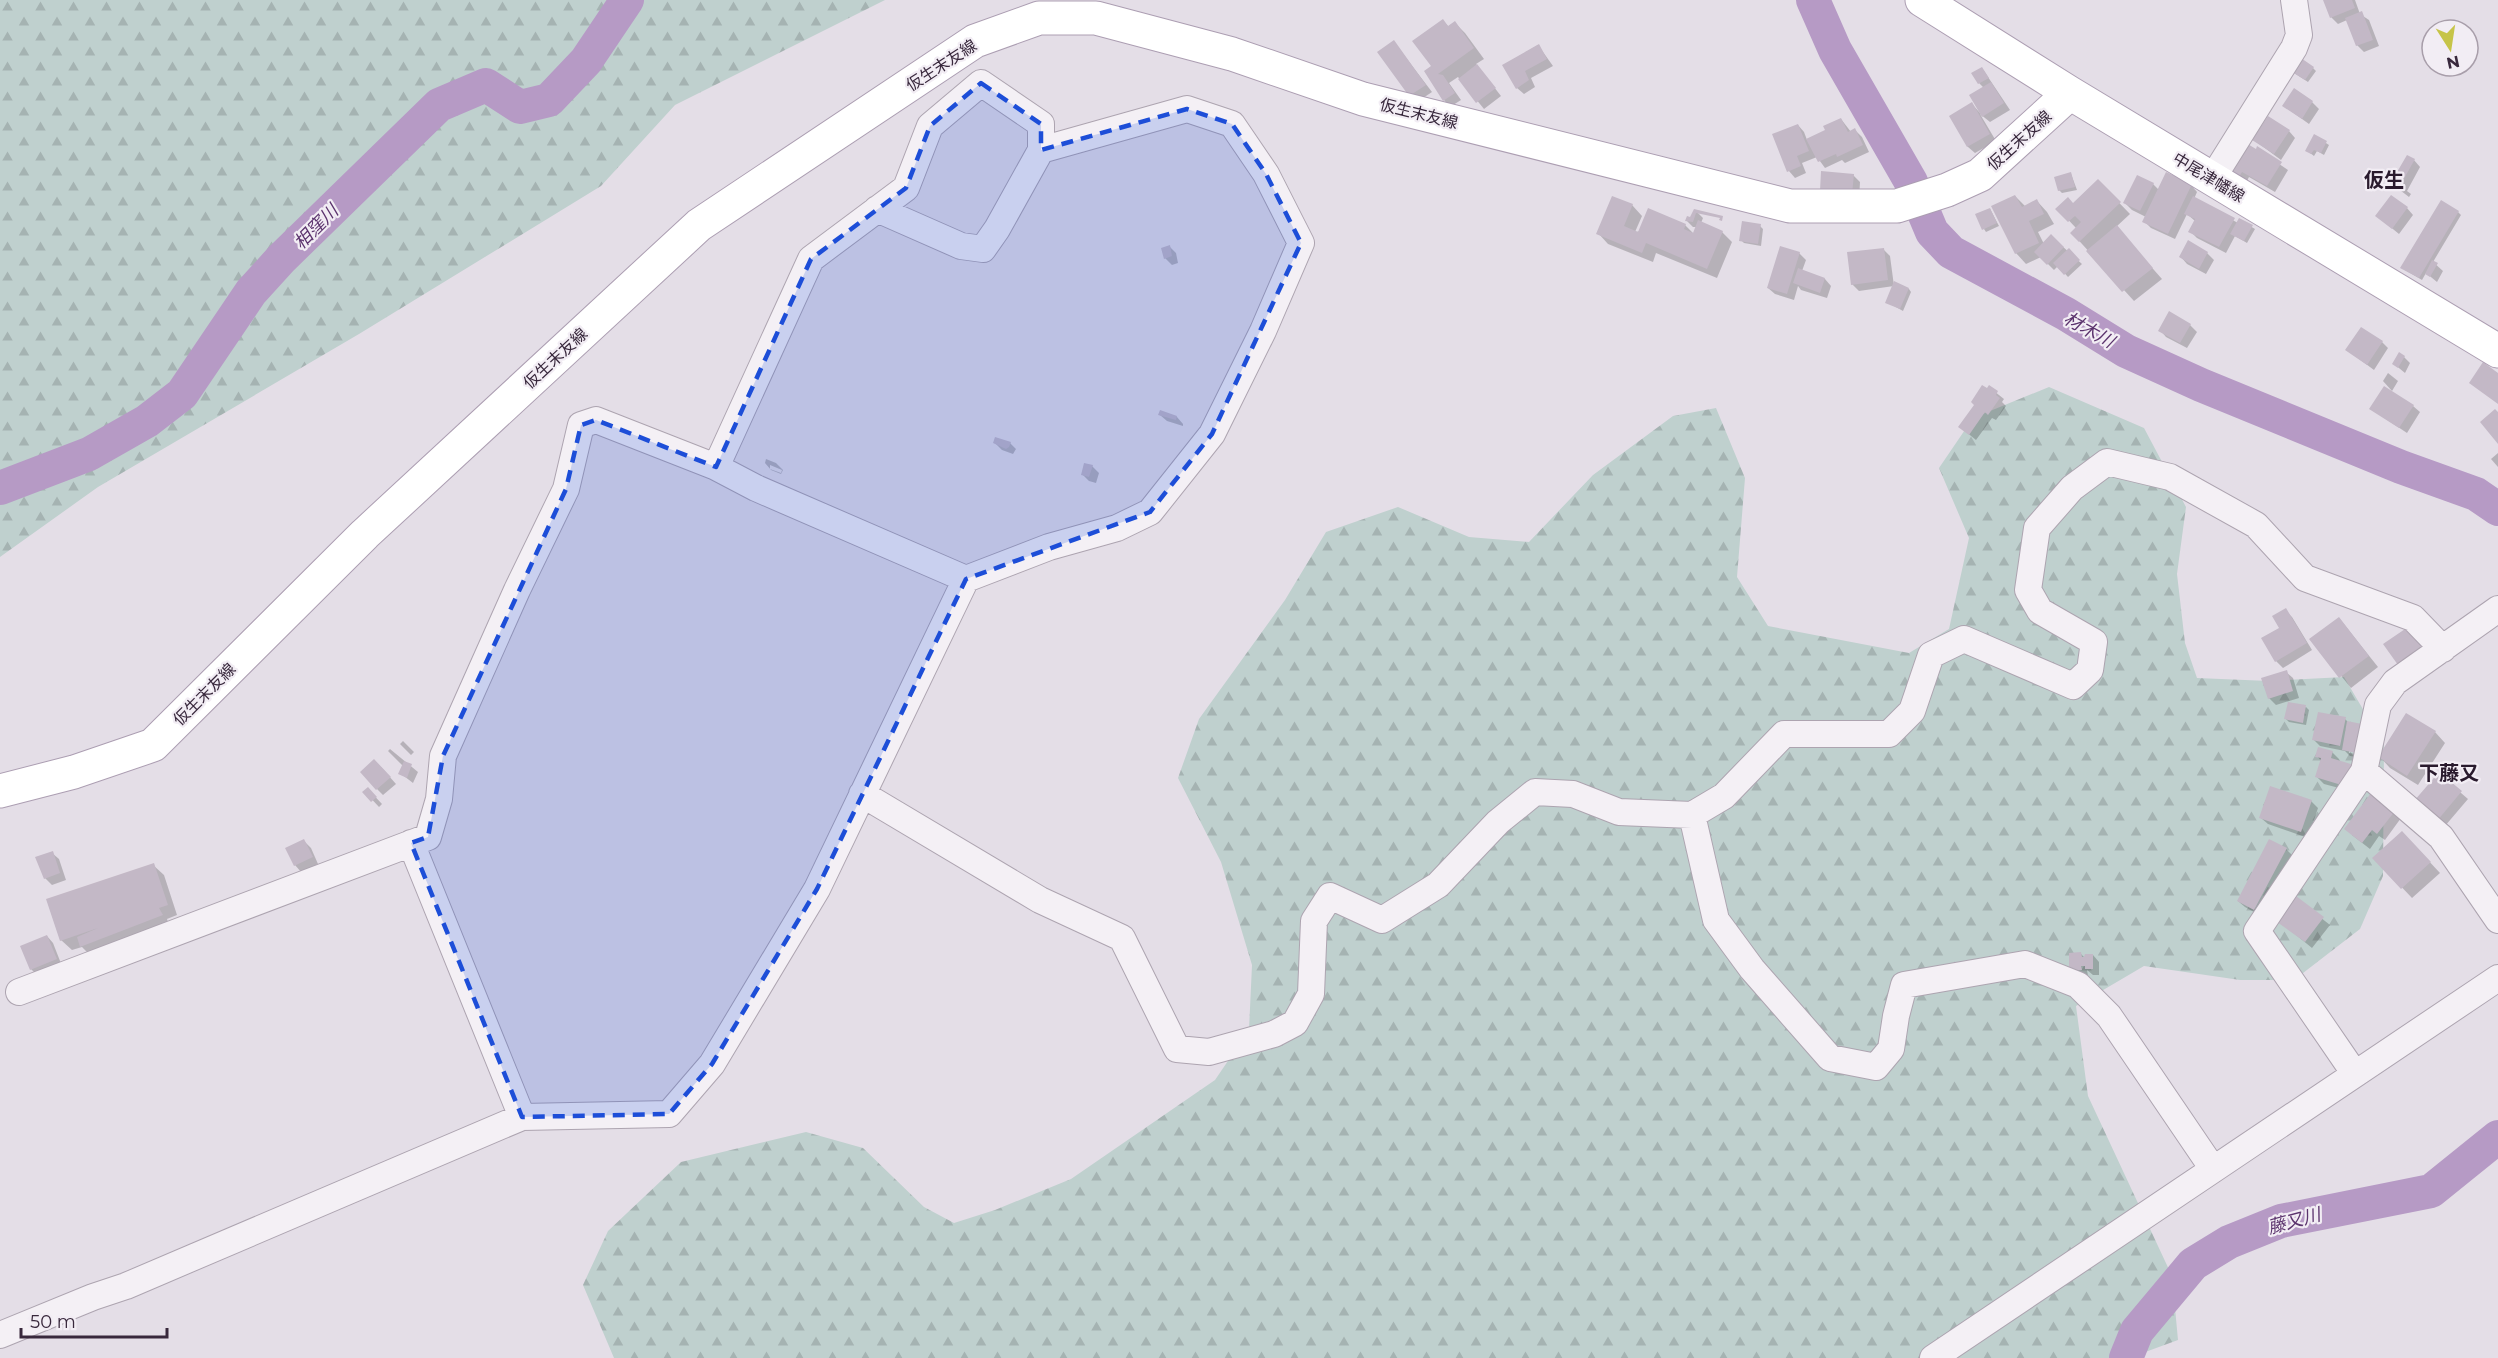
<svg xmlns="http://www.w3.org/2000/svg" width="2498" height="1358" viewBox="0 0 2498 1358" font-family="Montserrat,'Noto Sans JP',sans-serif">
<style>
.forest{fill:url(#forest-firs)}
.shadow{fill:#0003;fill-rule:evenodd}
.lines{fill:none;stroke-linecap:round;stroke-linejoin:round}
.river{stroke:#b69ac5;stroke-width:34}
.building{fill:#c3b8c6}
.minor-casing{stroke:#ada4b0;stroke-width:28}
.major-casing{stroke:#ac9eb2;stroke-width:35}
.minor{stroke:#f4f0f5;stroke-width:26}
.major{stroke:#fff;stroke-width:33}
.marked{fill:#1d4ed8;fill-opacity:0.2;stroke:#1d4ed8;stroke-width:4.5;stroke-dasharray:12 8;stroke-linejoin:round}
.labels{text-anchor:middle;stroke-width:4.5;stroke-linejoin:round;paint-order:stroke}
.street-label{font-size:16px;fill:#38283c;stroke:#f2edf4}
.water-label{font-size:18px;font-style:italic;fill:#5c346e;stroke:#f2edf4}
.quarter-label{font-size:20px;font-weight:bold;fill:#291a2d;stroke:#f2edf4}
</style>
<defs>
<pattern id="forest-firs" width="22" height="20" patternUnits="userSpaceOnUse" patternTransform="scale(1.5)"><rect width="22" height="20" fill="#bfd0ce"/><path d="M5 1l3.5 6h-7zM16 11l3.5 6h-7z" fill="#a5b3b2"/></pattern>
</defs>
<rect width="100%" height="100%" fill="#e4dee7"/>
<!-- forest -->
<path class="forest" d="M0 0H885L675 105 601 186 359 334 98 487 0 557Z
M2049 387 2144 428 2186 507 2177 574 2185 643 2197 678 2269 681 2344 677 2384 745 2383 876 2360 929 2294 980H2240L2144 966 2076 1006 2088 1096 2172 1276 2178 1340 2129 1358H614L583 1285 608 1231 681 1162 806 1132 863 1148 924 1207 954 1223 995 1210 1071 1179 1215 1080 1249 1030 1252 965 1221 862 1178 778 1199 719 1285 600 1326 532 1398 507 1469 537 1529 542 1593 475 1673 416 1716 408 1745 478 1737 577 1768 626 1909 653 1949 629 1969 538 1939 468 1973 418Z"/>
<!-- shadow -->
<path class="shadow" d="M2324 0H2355L2360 14 2369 20 2379 46 2364 52 2357 45 2347 20 2338 24 2331 17Z
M1443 21 1449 27 1455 23 1465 33 1484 59 1476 64 1501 96 1484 109 1458 77 1449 83 1461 100 1450 107 1444 100 1433 67Z
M1394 42 1432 92 1417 102 1410 95Z
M1538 45 1553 66 1531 78 1535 87 1524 94 1517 88 1504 65Z
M2313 68 2316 71 2308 82 2294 73Z
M1984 71 2010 110 1990 122 1980 114 1996 141 1975 153 1968 147 1951 116 1972 104 1980 113 1984 88 1979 83Z
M2312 102 2319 109 2309 124 2284 106Z
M1841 119 1851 132 1855 130 1862 137 1869 152 1845 163 1842 160 1825 168 1817 157 1802 163 1806 173 1795 178 1789 171 1798 125 1804 132 1807 140 1827 131Z
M2289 131 2295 138 2281 160 2254 140Z
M2315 136 2329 145 2324 155 2317 151 2314 156 2310 153Z
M2257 149 2288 170 2275 192 2249 177 2246 183 2237 178Z
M2414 160 2420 167 2407 191 2411 194 2409 197 2392 184Z
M1822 173 1853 175 1860 182 1859 200Z
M2071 174 2077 190 2062 193 2059 190Z
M2138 177 2153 184 2159 190 2191 185 2197 192 2194 199 2238 223 2240 220 2255 229 2247 243 2235 236 2226 253 2197 238 2190 231 2195 221 2187 214 2175 239 2151 228 2144 221 2146 217 2132 210 2125 203Z
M2098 181 2130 214 2116 227 2162 279 2134 301 2072 233 2076 228 2058 209 2073 205Z
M2015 196 2026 207 2037 201 2047 212 2054 224 2038 232 2044 244 2051 236 2082 264 2068 277 2058 266 2054 270 2041 257 2026 264 2016 253Z
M1632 205 1642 216 1635 232 1685 225 1694 234 1697 227H1693L1687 221 1691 219 1696 211 1703 218 1701 223 1722 232 1732 242 1717 278 1656 253 1653 262 1608 244 1598 233Z
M2407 208 2413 215 2399 234 2377 216Z
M1990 209 1999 226 1986 232 1984 229Z
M2458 212 2461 215 2433 262 2443 271 2437 282 2426 273 2422 280 2405 270Z
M1760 226 1763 229 1761 246 1744 243 1741 240Z
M1170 247 1176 253 1178 263 1172 265 1165 258Z
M1883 249 1890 256 1894 286 1909 289 1911 292 1903 311 1887 302 1894 286 1859 291 1852 284Z
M1799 253 1806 260 1802 271 1825 279 1831 286 1827 298 1801 290 1798 286 1794 300 1775 294 1768 288Z
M2207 253 2214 260 2206 274 2187 264 2181 257Z
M2190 325 2197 332 2187 348 2166 337 2160 330Z
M2382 342 2388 348 2374 370 2347 350Z
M2404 357 2410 363 2405 373 2394 364Z
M2388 373 2398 381 2392 391 2383 381Z
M1989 387 2004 399 2002 402 2006 406 1996 420 1992 418 1976 440 1960 427Z
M2413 406 2420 412 2407 433 2371 409Z
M1160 415 1177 417 1183 424V426L1167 421Z
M995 443H1010L1016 449 1013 454 1002 450Z
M2498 453V467L2491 459Z
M766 459 776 463 783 470 781 474 771 470 765 463ZM770 465 782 470 781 473 770 469Z
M1092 466 1099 473 1096 483 1089 481 1082 474Z
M2285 610 2292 617 2312 650 2283 668 2276 661Z
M2339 618 2378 667 2351 688 2311 639Z
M2286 672 2293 678 2299 698 2276 705 2269 698Z
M2306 707 2309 710 2306 725 2289 722 2286 719Z
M2345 719 2349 723V753L2363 755 2362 758 2350 756 2345 751 2320 746 2313 739Z
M2435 732 2445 743 2418 785 2390 768 2380 757Z
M403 741 414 752 411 755 400 744Z
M390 749 418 772 413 783 400 773 403 766 388 751Z
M2332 752 2339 759 2354 792 2324 784 2317 777 2322 762 2317 756Z
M381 767 396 784 383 795 377 789Z
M2439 774 2468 799 2445 826 2416 801Z
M368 789 382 804 379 807 365 792Z
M2372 795 2401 818 2385 840 2379 836 2370 849 2352 835Z
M2311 801 2318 808 2308 838 2268 824 2261 818Z
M304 841 311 848 318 864 301 872 295 865Z
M2412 843 2440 873 2412 898 2374 858Z
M2286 849 2293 856 2261 916 2245 907 2238 901Z
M52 853 59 859 66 880 52 885 45 878Z
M153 865 164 875 177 915 167 919 168 922 88 953 82 947 72 950 61 940Z
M2296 898 2330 925 2312 948 2279 921Z
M47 936 53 943 62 966 38 976 31 969Z
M2081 954 2086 959 2093 955 2099 962V975H2093L2087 970 2088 976H2078L2071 970Z"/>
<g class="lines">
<!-- river -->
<path class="river" d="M1813 0 1835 50 1911 182 1932 232 1951 252 2066 314 2126 351 2201 385 2401 467 2476 494 2498 509
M0 488 89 454 147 421 182 394 251 292 281 259 439 105 486 85 520 107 549 100 586 61 627 0
M2126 1358 2137 1331 2193 1264 2229 1242 2281 1221 2431 1191 2498 1137"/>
</g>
<!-- building -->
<path class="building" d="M2323 0H2352L2355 8 2330 18Z
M2362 11 2373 40 2356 46 2345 18Z
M1443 19 1448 26 1455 21 1474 48 1438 74 1443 75 1455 93 1443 101 1424 71 1431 66 1412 41Z
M1394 40 1426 85 1409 96 1377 52Z
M1539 44 1547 59 1525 71 1529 80 1516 89 1502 65Z
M2298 56 2314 67 2305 80 2289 70Z
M1477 64 1496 88 1476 103 1458 79Z
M1982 67 1989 78 1978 84 1971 73Z
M1991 82 2004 103 1982 117 1969 95Z
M2294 88 2313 101 2302 119 2282 106Z
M1972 102 1990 134 1967 147 1949 116Z
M2268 116 2290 130 2274 154 2252 140Z
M1841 118 1848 132 1855 128 1863 145 1837 157 1836 154 1818 162 1806 139 1825 130 1823 126Z
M1798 124 1809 151 1797 156 1801 166 1787 172 1772 134Z
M2314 134 2327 141 2321 153 2314 150 2311 154 2305 151Z
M2246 143 2256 149 2257 146 2282 162 2267 186 2242 172 2239 177 2229 172Z
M2407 155 2415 159 2401 184 2405 186 2402 191 2390 184Z
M1821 171 1854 174 1852 194 1820 191Z
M2071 172 2075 187 2058 191 2054 177Z
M2166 172 2192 184 2168 234 2142 222Z
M2137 175 2154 183 2140 211 2123 203Z
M2098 179 2121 202 2079 242 2070 233 2081 222 2075 216 2068 222 2055 209 2068 197 2073 203Z
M2015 195 2022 207 2037 199 2044 214 2029 221 2039 243 2015 254 1991 206Z
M2391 195 2408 207 2392 229 2375 216Z
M1612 196 1633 204 1624 226 1638 232 1648 208 1686 224 1684 229 1693 233 1698 220 1723 231 1707 269 1646 243 1642 253 1596 234Z
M2193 196 2235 218 2219 247 2188 232 2195 219 2184 214Z
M2441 200 2459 211 2419 278 2400 268Z
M1990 208 1997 223 1982 230 1975 214Z
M1694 209 1723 216 1722 221 1719 220 1720 218 1696 213 1693 222 1685 221 1687 216 1690 217Z
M2239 218 2253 225 2244 241 2230 234Z
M1742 221 1761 224 1758 244 1739 241Z
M2117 225 2153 268 2122 292 2086 251Z
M2051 234 2064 247 2047 265 2034 252Z
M2188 240 2208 252 2199 269 2179 257Z
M1170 245 1172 256 1164 259 1161 248Z
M1780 246 1800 252 1787 294 1767 288Z
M1884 248 1888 280 1851 285 1847 252Z
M2069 248 2080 260 2064 275 2053 263Z
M2432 260 2438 263 2430 277 2425 274Z
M1798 268 1825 278 1820 293 1793 283Z
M1894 281 1909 288 1900 309 1885 303Z
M2169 311 2191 324 2180 343 2158 331Z
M2361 327 2383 341 2367 365 2345 350Z
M2399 352 2405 356 2398 368 2392 364Z
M2483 362 2498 373V404L2469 383Z
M1982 385 1987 388 1989 385 1998 391 1996 395 2000 398 1988 415 1985 412 1969 435 1958 427 1974 405 1971 402Z
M2384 386 2414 405 2399 428 2369 409Z
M2495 409 2498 412V444L2480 422Z
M1160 410 1177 416 1176 420 1158 415Z
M995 437 1011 442 1009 447 1006 449 993 443Z
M1084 463 1093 465 1089 477 1081 475Z
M2286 608 2307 643 2275 662 2261 638 2279 628 2272 616Z
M2339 617 2369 656 2339 678 2309 639Z
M2408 627 2428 644 2398 665 2383 644Z
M2287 670 2293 691 2268 699 2261 678Z
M2288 702 2306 705 2303 723 2284 719Z
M2318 712 2346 717 2340 746 2312 740Z
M2406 713 2436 731 2407 776 2378 757Z
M2347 721 2362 724 2356 753 2342 750Z
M2318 747 2333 751 2331 758 2354 765 2348 787 2315 777 2321 758 2315 757Z
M374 759 391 777 376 790 360 772Z
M404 761 412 764 407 778 398 774Z
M2439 772 2462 791 2437 821 2414 801Z
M2270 786 2312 800 2301 832 2259 818Z
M368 787 377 797 371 802 362 792Z
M2371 793 2395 811 2377 834 2372 830 2362 843 2344 829Z
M2402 831 2431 862 2401 889 2372 858Z
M304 839 313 857 294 866 285 848Z
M2269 839 2287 848 2254 910 2237 901Z
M53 851 60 873 44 879 35 857Z
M154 863 168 905 159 908 163 915 80 947 77 937 98 928 60 941 46 899Z
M2296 896 2324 917 2305 942 2277 922Z
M47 935 57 959 30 970 20 946Z
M2081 952 2082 957H2084L2085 954H2093V969H2085V966H2081L2082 970H2069V953Z"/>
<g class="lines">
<!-- minor casing -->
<g class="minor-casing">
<path id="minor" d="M2212 179 2294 48 2299 35 2294 0
M716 467 811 259 906 188 930 126 981 83 1041 124V150L997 229 983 249 961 246 877 209
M2498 609 2395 682 2378 705 2364 771 2441 837 2498 920
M862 794 1040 900 1122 938 1177 1049 1209 1052 1274 1034 1295 1023 1311 994 1314 921 1330 896 1382 920 1438 885 1498 822 1535 792 1573 794 1619 812 1692 815 1724 796 1784 734H1889L1912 711 1931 655 1964 639 2073 686 2090 670 2094 642 2040 611 2028 590 2037 528 2072 488 2107 462 2170 477 2256 525 2305 578 2413 618 2443 649
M1692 815 1716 920 1752 969 1830 1058 1876 1067 1891 1049 1896 1016 1904 985 2025 964 2078 985 2109 1016 2213 1169
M411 843 522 1117
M19 992 428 837 439 799 443 756 517 590 566 489 581 425 596 420 716 467 756 488 966 579
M2355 1074 2257 931 2364 771
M0 1335 93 1297 126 1286 522 1117 669 1114 712 1064 817 889 966 579 1049 547 1117 528 1150 512 1212 434 1263 331 1301 243 1266 174 1232 124 1187 109 1041 150
M1933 1358 2498 978"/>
</g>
<!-- major casing -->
<g class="major-casing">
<path id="major" d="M1922 0 2070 93 2498 351
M0 791 74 772 153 745 365 534 699 225 975 41 1039 18H1096L1232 54 1363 99 1790 206H1897L1947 190 1980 175 2070 93"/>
</g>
<!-- minor -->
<use href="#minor" class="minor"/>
<!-- major -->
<use href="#major" class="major"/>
</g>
<!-- marked area -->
<path class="marked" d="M981 83 1041 124V150L1187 109 1232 124 1266 174 1301 243 1212 434 1150 512 966 579 817 889 712 1064 669 1114 522 1117 411 843 428 837 443 756 566 489 581 425 596 420 716 467 811 259 906 188 930 126Z"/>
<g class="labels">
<!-- street labels -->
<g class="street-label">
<text transform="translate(941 65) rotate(-33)" y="6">仮生末友線</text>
<text transform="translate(1419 113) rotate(14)" y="6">仮生末友線</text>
<text transform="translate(2019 140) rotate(-42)" y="6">仮生末友線</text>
<text transform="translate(2209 177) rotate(31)" y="6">中尾津幡線</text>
<text transform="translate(555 358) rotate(-43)" y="6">仮生末友線</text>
<text transform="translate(204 694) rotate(-45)" y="6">仮生末友線</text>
</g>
<!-- water labels -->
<g class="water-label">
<text transform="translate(316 227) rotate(-45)" y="6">相窪川</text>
<text transform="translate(2089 330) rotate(29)" y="6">材木川</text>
<text transform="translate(2294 1221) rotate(-15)" y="6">藤又川</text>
</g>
<!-- quarter labels -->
<g class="quarter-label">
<text x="2384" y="187">仮生</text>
<text x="2449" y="780">下藤又</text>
</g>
</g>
<!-- north arrow -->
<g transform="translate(2450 48) rotate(168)"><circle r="28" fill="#f2edf4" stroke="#a89eaa" stroke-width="1.5"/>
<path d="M0-4.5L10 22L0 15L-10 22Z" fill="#c6c448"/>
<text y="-9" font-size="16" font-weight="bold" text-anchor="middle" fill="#38283c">N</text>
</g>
<!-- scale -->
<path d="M21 1328v9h146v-9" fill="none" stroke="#38283c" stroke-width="3"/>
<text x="30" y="1328" font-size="18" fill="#38283c" stroke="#f2edf4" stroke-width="4.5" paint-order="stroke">50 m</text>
</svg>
